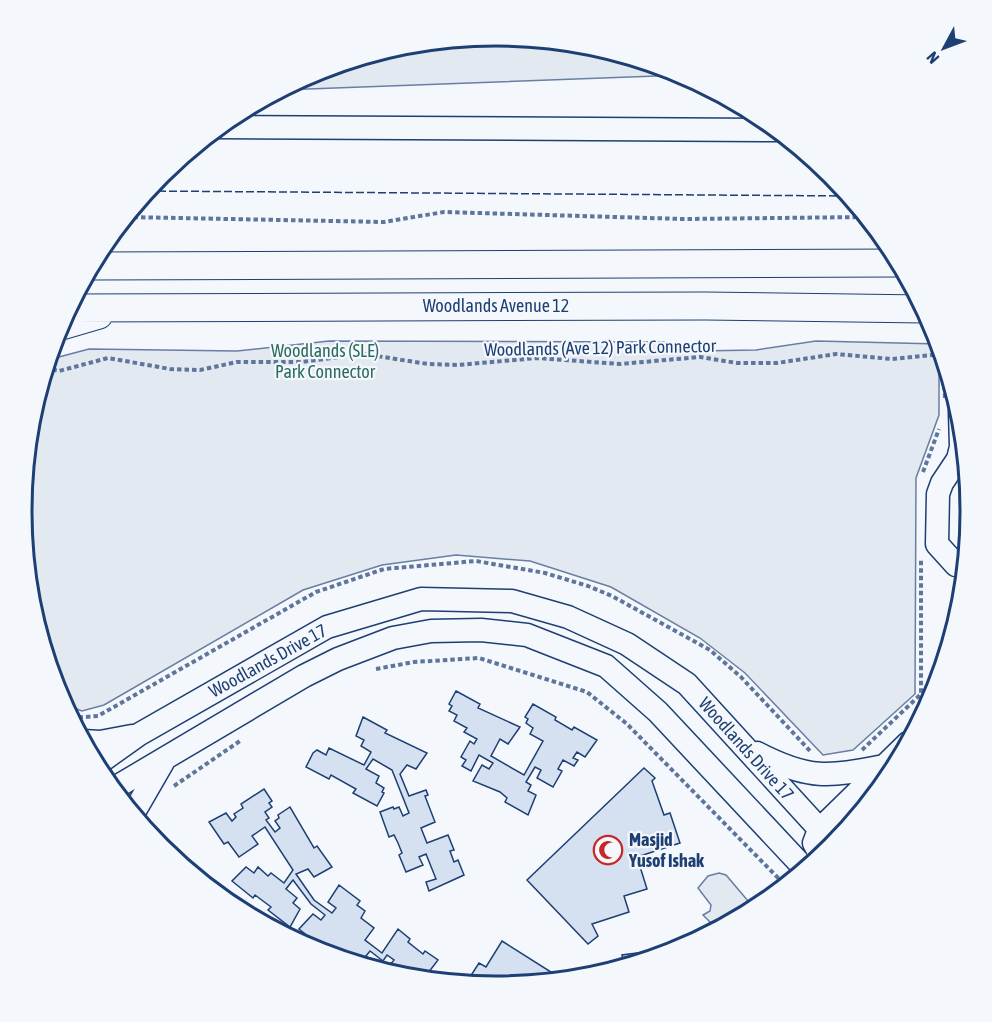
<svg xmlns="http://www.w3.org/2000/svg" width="992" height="1022" viewBox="0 0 992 1022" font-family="'Asap Condensed',sans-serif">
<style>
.green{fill:#e3e9f0;stroke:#687fa3;stroke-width:1.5}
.building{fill:#d5e0f0;stroke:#1d3f73;stroke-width:1.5}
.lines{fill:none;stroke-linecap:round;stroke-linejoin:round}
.minor-casing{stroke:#1d3f73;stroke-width:25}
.major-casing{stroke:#1d3f73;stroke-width:29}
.path{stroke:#5e769c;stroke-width:4;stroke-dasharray:4.5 3;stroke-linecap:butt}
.minor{stroke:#f4f7fb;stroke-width:22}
.major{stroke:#f4f7fb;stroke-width:27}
.fence{stroke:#1d3f73;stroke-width:1.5;stroke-dasharray:8 3;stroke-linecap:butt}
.labels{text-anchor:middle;stroke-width:4.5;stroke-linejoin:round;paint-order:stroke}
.street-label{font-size:18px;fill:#1d3f73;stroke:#f4f7fb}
.park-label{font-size:18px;fill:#2c6c60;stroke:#f4f7fb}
.poi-label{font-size:18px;font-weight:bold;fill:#1d3f73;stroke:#f4f7fb;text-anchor:start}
.rim{fill:none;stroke:#1d3f73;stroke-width:3}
</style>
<rect width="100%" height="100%" fill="#f4f7fb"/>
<!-- green -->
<path class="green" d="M496 36 589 45 684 75 281 90 315 72 404 45Z
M329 341 663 342 697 351 756 350 816 341 939 344 948 374H939V415L916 478 915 694 853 750 823 755 745 673 700 638 611 587 530 561 456 555 382 565 303 590 104 705 82 711 63 704 57 692 30 603 21 514 30 418 45 371 59 357 89 349 237 351Z
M719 873 726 875 754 908 717 929 703 915 710 911 711 905 698 888 708 876Z"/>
<!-- building -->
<path class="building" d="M456 691 480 704 478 708 520 727 508 744 500 739 491 756 524 775 543 741 530 734 533 728 526 723 528 719 525 717 533 704 556 717 555 720 572 730 574 727 597 740 585 757 577 752 573 758 578 760 574 766 563 760 558 769 562 771 553 787 537 778 541 770 535 767 526 782 531 785 528 791 536 795 528 815 505 802 507 798 500 792 473 781 482 765 489 769 493 763 479 755 471 771 462 766 466 760 461 757 470 741 474 744 477 739 464 732 467 728 454 721 457 715 449 711 452 706 449 704Z
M363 717 387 730 385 733 427 753 416 769 407 765 400 774 409 796 426 790 428 795 425 796 435 822 421 828 427 843 448 835 454 850 450 851 454 862 458 860 464 875 429 891 426 882 436 879 426 854 419 857 423 865 406 872 399 855 402 853 398 843 394 835 389 837 380 812 393 807 394 809 399 807 403 816 409 813 392 770 373 759 366 769 379 776 376 783 384 788 382 792 384 793 377 806 353 793 356 789 331 775 329 779 306 767 313 753 317 750 326 755 329 748 364 765 371 752 361 746 364 740 356 736Z
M644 768 655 778 652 781 664 815 670 813 680 843 637 857 647 889 624 896 629 912 592 924 598 936 588 944 527 880Z
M264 789 272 801 269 803 272 807 265 812 269 818 266 820 275 832 280 828 275 821 279 818 278 815 290 807 314 848 317 846 332 867 314 877 308 869 296 874 314 900 332 913 336 908 328 902 339 885 360 901 357 905 365 911 361 918 374 928 365 940 382 953 398 929 410 939 408 942 423 954 425 951 438 960 428 973 425 972 422 976 417 972 413 978 403 977 385 971 394 960 387 955 383 961 370 951 366 956 373 962 372 967 342 958 333 946 330 949 322 942 319 945 299 929 313 914 321 920 325 915 311 904 293 880 286 889 297 898 293 903 300 909 290 927 268 910 271 907 255 895 253 898 232 881 246 867 254 873 258 867 268 876 271 873 284 883 293 870 265 827 252 836 258 844 239 857 228 842 224 844 209 822 226 813 232 821 236 817 234 814 243 808 241 804Z
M502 941 562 979 496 986 472 984 474 979 470 977 479 963 486 967Z
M675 947 676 950 658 956 657 950Z
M644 952 645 960 624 966 622 955Z"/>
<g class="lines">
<!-- minor casing -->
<g class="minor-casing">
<path id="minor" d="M218 127 777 130
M960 412 961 447 958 459 942 483 938 494 937 544 956 565H966
M83 741 100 742 132 736
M757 753C809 780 828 777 884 766
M96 765 138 735 327 627 421 599 512 601 568 617 627 644 687 684 834 845
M113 789 304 676 338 659 393 638 431 631 481 630 527 635 606 666 658 712 805 869
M133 814 163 762
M821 856 814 843 819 830 908 743"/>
</g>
<!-- major casing -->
<g class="major-casing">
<path id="major" d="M91 266 900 263
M69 308 705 306 924 309
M58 327 99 315"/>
</g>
<!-- path -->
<path class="path" d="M126 217 384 222 444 212 684 219 866 217
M943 356 945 398
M45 368 59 371 108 358 170 369 200 370 237 362H301L364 354 428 364 458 365 537 358 620 364 700 357 737 363H777L836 354 892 359 942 354
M923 472 939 429
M376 669 414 662 479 658 587 692 627 724 785 885
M71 718 98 716 316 592 384 569 476 561 545 573 588 586 612 596 710 650 741 677 811 752
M862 750 921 694V558
M174 786 240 741"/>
<!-- minor -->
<use href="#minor" class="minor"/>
<!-- major -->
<use href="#major" class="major"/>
<!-- fence -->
<path class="fence" d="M147 191 849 196"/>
</g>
<!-- icons -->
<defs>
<g id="mosque-ring" transform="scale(1.5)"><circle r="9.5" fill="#f4f7fb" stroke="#c62828" stroke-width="1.5"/><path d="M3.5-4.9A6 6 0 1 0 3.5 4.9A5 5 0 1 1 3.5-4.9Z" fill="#c62828"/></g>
</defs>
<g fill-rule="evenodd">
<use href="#mosque-ring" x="608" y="850"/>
</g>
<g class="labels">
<!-- street labels -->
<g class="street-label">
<text x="496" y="312">Woodlands Avenue 12</text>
<text transform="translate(600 348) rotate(-1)" y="6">Woodlands (Ave 12) Park Connector</text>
<text transform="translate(268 661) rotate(-29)" y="6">Woodlands Drive 17</text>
<text transform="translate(746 749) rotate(48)" y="6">Woodlands Drive 17</text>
</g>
<!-- park labels -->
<g class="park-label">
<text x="325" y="357">Woodlands (SLE)<tspan x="325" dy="21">Park Connector</tspan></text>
</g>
<!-- poi labels -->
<g class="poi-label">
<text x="629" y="846">Masjid<tspan x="629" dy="21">Yusof Ishak</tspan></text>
</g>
</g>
<!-- crop -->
<path d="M0 0H992V1022H0ZM496 46H496A464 464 0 0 1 960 510V512A464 464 0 0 1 496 976H496A464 464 0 0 1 32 512V510A464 464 0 0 1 496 46Z" fill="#f4f7fb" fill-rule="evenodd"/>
<path class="rim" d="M496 46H496A464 464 0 0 1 960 510V512A464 464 0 0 1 496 976H496A464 464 0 0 1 32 512V510A464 464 0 0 1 496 46Z"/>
<!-- north arrow -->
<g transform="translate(944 48) rotate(229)" stroke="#f4f7fb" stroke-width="4.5" paint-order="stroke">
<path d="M0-4.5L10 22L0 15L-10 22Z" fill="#1d3f73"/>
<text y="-9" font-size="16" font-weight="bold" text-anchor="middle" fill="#1d3f73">N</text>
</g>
</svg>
